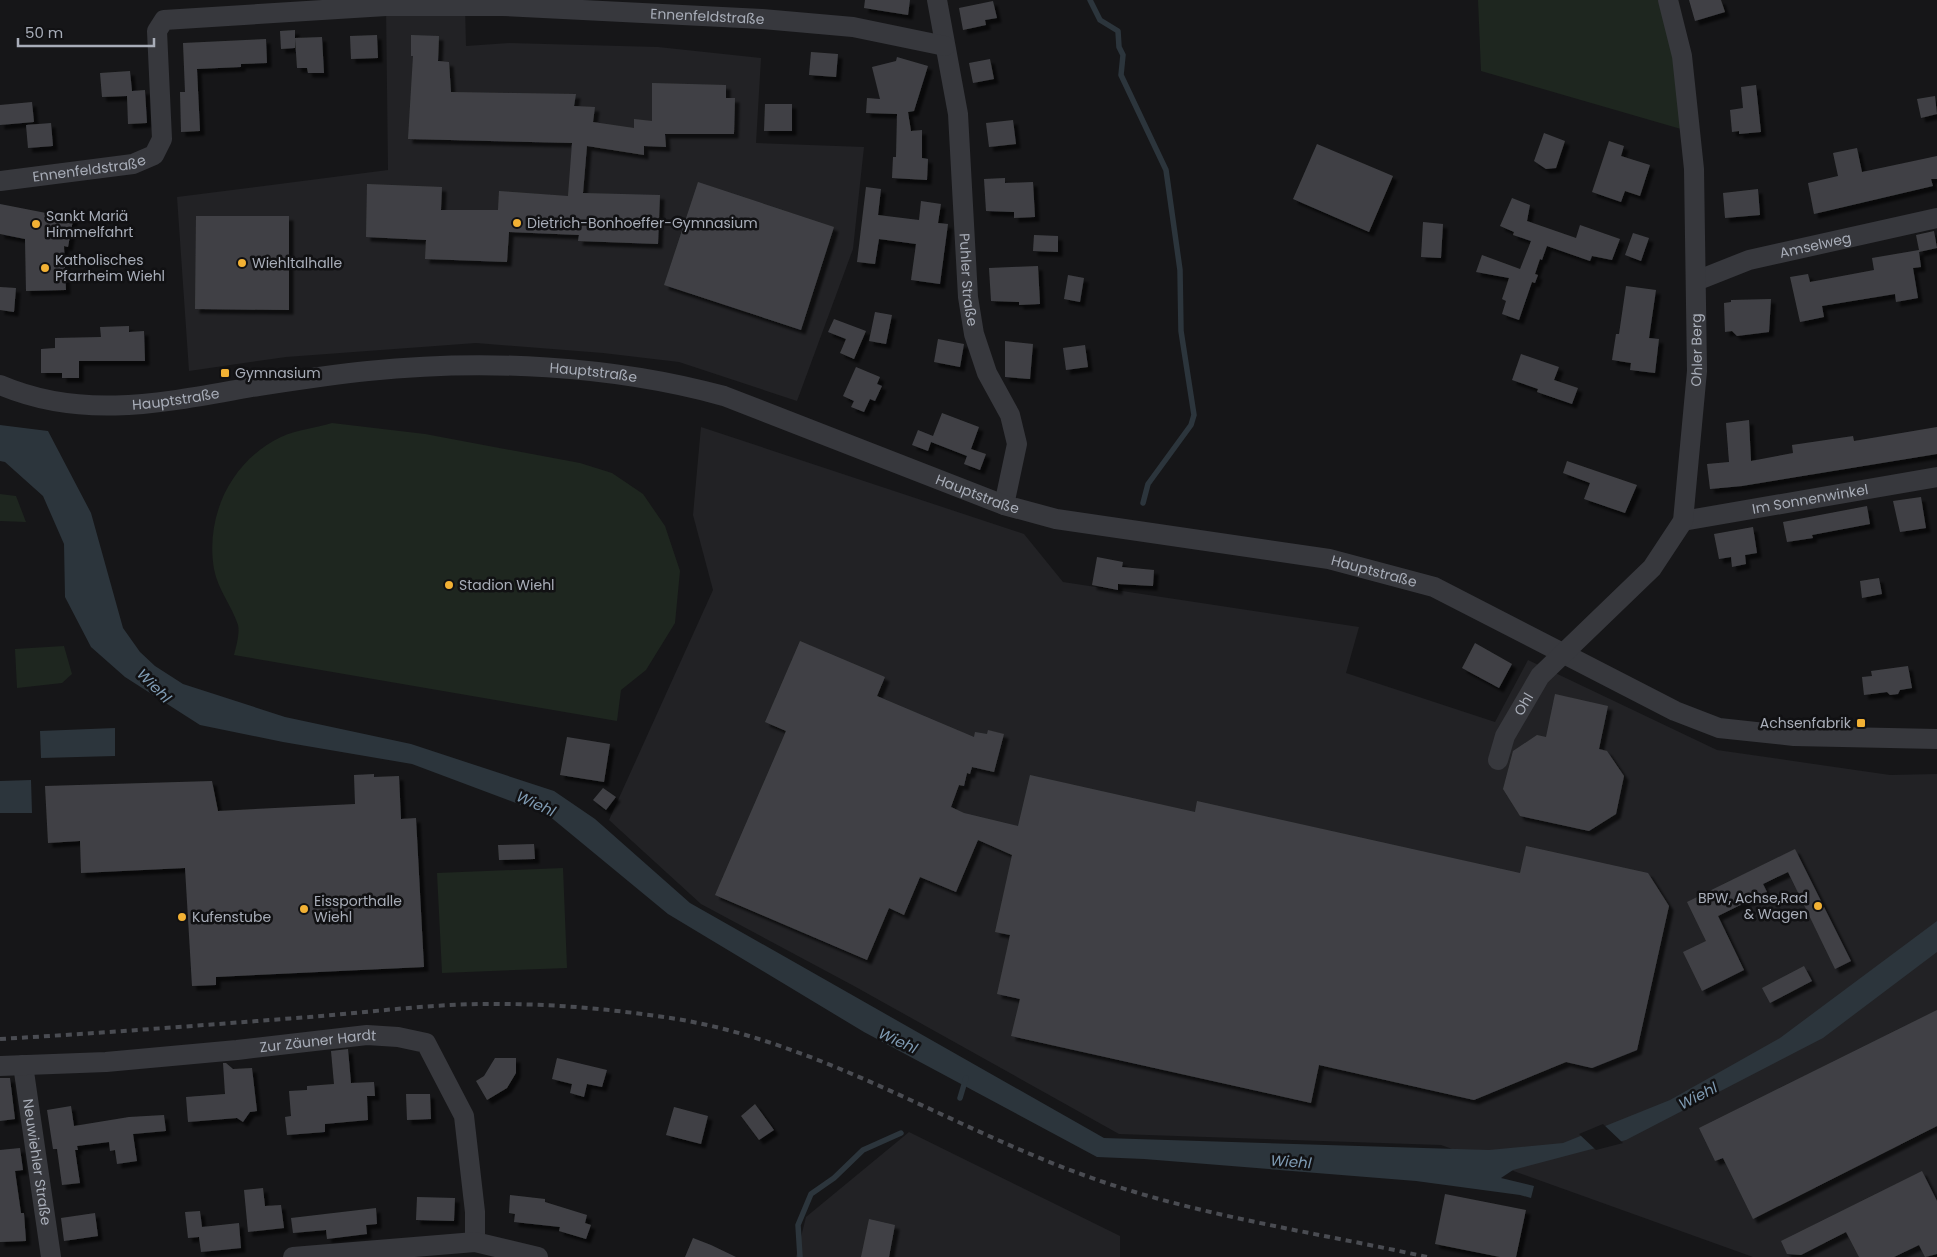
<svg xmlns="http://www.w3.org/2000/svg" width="1937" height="1257" viewBox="0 0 1937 1257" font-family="Poppins,sans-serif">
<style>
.built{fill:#222225}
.green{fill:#1e261f}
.water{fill:#2c353c}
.pier{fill:#161618}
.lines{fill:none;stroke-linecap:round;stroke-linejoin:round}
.stream{stroke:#2c353c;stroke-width:5.5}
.building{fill:#404145;filter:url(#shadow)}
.minor{stroke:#37383d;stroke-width:20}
.rail{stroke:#4a4c52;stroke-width:4;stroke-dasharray:6 5;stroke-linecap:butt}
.poi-dot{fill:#f2b134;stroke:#111113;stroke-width:2}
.labels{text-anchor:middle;stroke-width:5;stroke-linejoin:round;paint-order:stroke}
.street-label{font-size:14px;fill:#a8adb8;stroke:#111113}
.poi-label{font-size:14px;fill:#a8adb8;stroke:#111113;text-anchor:start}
.water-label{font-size:15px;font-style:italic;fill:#7f9bb3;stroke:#111113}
</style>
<defs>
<filter id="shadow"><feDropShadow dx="4.5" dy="4.5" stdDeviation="1" flood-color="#0009"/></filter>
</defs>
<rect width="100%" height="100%" fill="#161618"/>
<!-- built -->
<path class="built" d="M465 5 466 46 509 43 658 47 761 58 756 143 864 147 853 249 797 401 679 362 603 353 476 343 286 357 189 371 177 197 388 170 386 6Z
M701 427 1024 534 1063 582 1359 627 1346 673 1495 722 1528 660 1717 750 1890 775 1937 774V1257H1753L1441 1145 1119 1134 854 986 701 904 609 820 713 590 693 515Z
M909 1132 1120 1236V1257H796L806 1217Z"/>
<!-- green -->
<path class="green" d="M1478 0H1658L1675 60 1681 129 1481 71Z
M332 423 425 434 580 463 612 473 643 494 665 526 680 571 675 623 646 670 621 690 617 721 234 655C236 647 240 633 238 625 232 606 218 590 214 569 205 516 231 461 281 437 296 430 316 428 332 423Z
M0 494 16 496 26 522 0 521Z
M64 646 72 674 62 683 17 688 15 649Z
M563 868 567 968 442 973 437 873Z"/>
<!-- water -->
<path class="water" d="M0 425 48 431 91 513 123 628 140 652 155 666 183 684 285 717 411 744 554 791 595 819 690 903 1104 1138 1489 1150 1563 1143 1670 1100 1780 1038 1937 921V952L1823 1038 1626 1140 1513 1170 1501 1178 1534 1186 1531 1198 1520 1195 1416 1181 1144 1159 1097 1157 864 1032 668 914 548 815 412 764 283 742 200 725 125 677 91 647 65 597 64 544 43 496 5 462 0 461Z
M115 728V756L41 758 40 731Z
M31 780 32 813H0V781Z"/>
<!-- pier -->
<path class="pier" d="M1603 1124 1623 1143 1596 1150 1579 1134Z"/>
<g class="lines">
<!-- stream -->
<path class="stream" d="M1090 0 1100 20 1118 31 1119 47 1123 55 1121 75 1166 170 1180 270 1181 331 1194 415 1191 425 1148 484 1143 503
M960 1098 966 1078
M800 1257 798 1225 811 1194 834 1178 863 1150 901 1133"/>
</g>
<!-- building -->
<path class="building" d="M865 0H910L908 15 864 8Z
M1689 0H1721L1725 12 1695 21Z
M993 1 997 18 985 20 986 25 963 30 959 8Z
M295 30V48L281 49 280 31Z
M377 35 378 58 351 59 350 36Z
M411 35 439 36 438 61 449 62 451 92 576 94 574 106 595 107 593 122 634 128V119L652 121V83L726 85V98H735L734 134H665L666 147 644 146V155L587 146 583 193 660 195 658 244 578 241 579 235 509 232 507 262 425 259 426 240 366 237 367 184 442 187 441 210H498L499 191 568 196 572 143 408 139 413 56H411Z
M322 37 324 73H308L307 68H297L295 38Z
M266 39 267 63 241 64V67L197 69 200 131 181 132 180 92H185L183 43Z
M811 52 838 54 836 77 809 75Z
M897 57 928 66 914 111 908 112 911 131 922 130V158L928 159 927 180 892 178 893 157H896L897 114 866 113 867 98 880 99 872 67 896 61Z
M990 59 994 79 973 83 969 63Z
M130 71 132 91 145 90 147 123 128 124 127 96 102 97 100 73Z
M1756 85 1761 132 1739 134V131L1732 132 1730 110 1743 108 1741 87Z
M1935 96 1937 114 1921 118 1917 99Z
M32 102 34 122 0 125V105Z
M765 104H792V131H764Z
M1013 120 1016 144 989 147 986 123Z
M51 123 53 146 28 148 26 125Z
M1544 133 1565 141 1556 168 1546 169 1534 161Z
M1609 141 1624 146 1621 156 1650 165 1640 196 1625 191 1621 202 1592 192Z
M1317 144 1393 176 1369 232 1293 199Z
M1857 148 1862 172 1937 156V179H1931L1933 186 1814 214 1808 183 1838 176 1833 153Z
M1005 178V183L1033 182 1035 217 1014 218V212L986 211 984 179Z
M698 182 834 227 801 330 664 285Z
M866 187 881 189 878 215 919 220 921 201 941 204 938 223 948 224 940 284 911 280 916 244 879 239 875 264 857 262Z
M1758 189 1760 215 1725 218 1723 193Z
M1512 198 1530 205 1527 221 1576 238 1580 225 1620 239 1612 260 1592 256 1590 261 1547 246 1542 260 1540 259 1535 274 1538 275 1535 283 1532 282 1519 320 1502 314 1506 301 1502 299 1509 278 1476 272 1482 255 1520 269 1531 241 1513 235 1514 232 1500 226Z
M0 204 46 213 47 210 74 215 68 247 64 246 66 290 26 291 25 239 0 234Z
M196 216H289V310L195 309Z
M1423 222 1443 224 1441 258 1421 257Z
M1934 231 1937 248 1919 252 1921 267 1913 268 1918 298 1896 302 1895 294 1822 306 1824 317 1800 322 1790 277 1808 274 1810 282 1874 270 1872 258 1919 250 1916 235Z
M1633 233 1649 238 1641 261 1625 255Z
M1034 235 1058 236V252L1033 251Z
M1038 266 1040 304 1019 305V302L991 301 989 268Z
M1068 275 1084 278 1080 302 1064 299Z
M1626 286 1656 290 1649 338 1659 339 1655 373 1630 370 1631 363 1612 360 1616 334H1619Z
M0 287 16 288 14 312 0 310Z
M1771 299 1769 332 1737 336 1732 331 1725 332 1724 303 1731 302V300Z
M875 312 892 315 886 344 869 341Z
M834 319 866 331 854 359 840 353 846 339 828 332Z
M129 326V332L144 331 145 361H79V378H62V373H41V349L55 348V338L101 337 100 327Z
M938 339 964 344 960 367 934 362Z
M1005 341 1033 344 1030 379 1005 377Z
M1085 345 1088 367 1066 370 1063 348Z
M1521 354 1559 367 1554 380 1578 388 1572 404 1537 392 1538 389 1512 380Z
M856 367 880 377 877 384 882 386 875 401 870 399 864 412 851 407 854 401 843 396Z
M942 413 979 427 971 449 986 454 980 470 964 464 967 456 931 442 928 451 912 445 918 430 933 436Z
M1749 420 1751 461 1793 453 1792 445 1853 436 1854 441 1937 427V454L1742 486 1710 489 1707 464 1729 462 1726 423Z
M1567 461 1637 485 1625 513 1584 499 1590 483 1563 473Z
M1921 497 1926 528 1900 532 1893 501Z
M1867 506 1870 524 1812 535 1813 538 1787 542 1783 522Z
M1753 527 1757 553 1745 555 1746 564 1732 567 1731 557 1719 559 1714 534Z
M1097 557 1123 562 1122 567 1154 570 1153 586 1118 584V590L1092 585Z
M1879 578 1882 594 1862 598 1860 581Z
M800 641 885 677 877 696 974 737 975 732 987 734 988 730 1004 734 994 772 972 767 970 774 967 773 964 786 959 785 951 807 964 813 1018 826 1030 775 1195 812 1197 801 1520 873 1526 846 1648 873 1669 906 1637 1050 1592 1068 1566 1062 1474 1100 1319 1065 1311 1103 1011 1036 1020 999 997 994 1010 935 995 932 1012 855 978 840 956 892 920 877 904 915 889 908 867 960 715 895 786 731 765 722Z
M1475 643 1512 664 1499 688 1462 668Z
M1908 666 1912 688 1900 690 1898 694 1890 695 1887 692 1864 695 1862 677 1872 676 1871 671Z
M1555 694 1608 706 1599 749 1607 751 1624 776 1616 814 1589 831 1520 816 1503 789 1513 751 1537 735 1546 737Z
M567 737 610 744 604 782 560 775Z
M374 774V777L399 776 401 819 416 818 424 967 216 977V985L192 986 185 868 81 873 80 841 48 843 45 786 212 781 218 811 355 804 354 775Z
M603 788 616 797 606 810 593 800Z
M534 844 535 859 499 860 498 845Z
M1795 849 1851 961 1835 969 1788 872 1763 884 1767 892 1718 916 1744 970 1702 991 1683 952 1706 941 1687 902Z
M1804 966 1812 981 1770 1003 1762 988Z
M1937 1010V1126L1753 1219 1723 1158 1715 1161 1699 1128Z
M348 1049 351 1083 374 1082 375 1096H367L368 1120 325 1124V1132L287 1135 285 1117 291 1116 289 1091 307 1090V1086L334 1084 331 1051Z
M495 1058H516V1073L507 1088 487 1100 476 1081 484 1076Z
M557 1058 607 1070 602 1087 587 1084 584 1097 570 1093 572 1084 552 1079Z
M223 1063H226L233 1069 252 1068 257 1111 250 1112 243 1122 237 1118 188 1122 186 1097 225 1094Z
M0 1078H10L15 1119 0 1121Z
M406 1094H430L431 1119 407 1120Z
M755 1104 774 1130 759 1140 741 1116Z
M71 1106 74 1126 129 1117 164 1115 166 1131 133 1134 137 1161 117 1164 115 1150 110 1151 109 1142 77 1146 78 1150H75L80 1183 62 1185 57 1149H53L47 1110Z
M674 1107 708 1116 701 1144 666 1135Z
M20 1148 23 1170 15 1171 21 1213H24L26 1241 0 1242V1150Z
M1922 1171 1937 1201V1254L1925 1257 1919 1245 1894 1257H1859L1846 1232 1801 1255 1787 1254 1781 1241Z
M263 1188 265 1206 281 1205 284 1228 248 1232 244 1190Z
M1445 1194 1526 1210 1516 1257H1500L1435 1244Z
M510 1195 545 1199V1202L587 1215 585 1223 591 1225 586 1239 559 1231 560 1227 514 1222 515 1214 509 1213Z
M417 1197 455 1198 454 1221 416 1220Z
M376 1208 377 1224 366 1225 367 1234 327 1239 326 1230 293 1233 291 1218Z
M200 1211 202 1227 239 1223 241 1248 201 1252 199 1237 188 1238 185 1212Z
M95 1213 98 1236 64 1241 61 1218Z
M869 1219 895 1225 889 1257H861Z
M693 1238 711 1245 736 1257H685Z"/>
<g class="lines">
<!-- minor -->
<g class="minor">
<path id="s1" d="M937 0 958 114 968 297 974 334 987 373 1010 415 1017 444 1004 505"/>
<path id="s2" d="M0 181 133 164 154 155 162 139 157 31 164 20 386 6H503L762 19 853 27 945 46"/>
<path id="s3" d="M1696 281 1749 260 1937 218"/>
<path id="s4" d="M0 385C84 421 166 402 252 387 291 381 329 375 368 371 484 359 611 365 724 396L1004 505 1056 519 1329 559 1434 587 1675 711 1719 728 1794 736 1937 739"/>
<path id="s5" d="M1683 521 1937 477"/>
<path id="s6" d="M1498 760 1505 736 1540 676 1652 568 1683 521 1697 371 1694 169 1682 56 1668 0"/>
<path id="s7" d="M23 1065 51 1257"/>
<path id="s8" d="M0 1066 106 1062 237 1050 367 1035 398 1037 426 1043 464 1116 475 1212V1242"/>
<path d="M293 1257 475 1242 538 1257"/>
</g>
<!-- rail -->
<path class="rail" d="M0 1039C103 1033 206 1025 309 1017 373 1012 437 1003 501 1004 559 1004 619 1010 677 1019 824 1044 951 1128 1089 1177 1198 1216 1314 1232 1427 1257"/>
</g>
<!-- markers -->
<g class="poi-dot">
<circle cx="517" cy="223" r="5"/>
<circle cx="36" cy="224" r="5"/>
<circle cx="242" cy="263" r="5"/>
<circle cx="45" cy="268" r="5"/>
<rect x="220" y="368" width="10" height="10" rx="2.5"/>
<circle cx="449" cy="585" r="5"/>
<rect x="1856" y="718" width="10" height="10" rx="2.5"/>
<circle cx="1818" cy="906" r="5"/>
<circle cx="304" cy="909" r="5"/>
<circle cx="182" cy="917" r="5"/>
</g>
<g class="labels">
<!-- street labels -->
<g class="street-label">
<text dy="5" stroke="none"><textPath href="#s2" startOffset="840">Ennenfeldstraße</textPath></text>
<text dy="5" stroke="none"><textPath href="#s2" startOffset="90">Ennenfeldstraße</textPath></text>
<text dy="5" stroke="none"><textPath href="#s3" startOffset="125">Amselweg</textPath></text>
<text dy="5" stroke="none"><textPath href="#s1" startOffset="282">Puhler Straße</textPath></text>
<text dy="5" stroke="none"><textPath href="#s6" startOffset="478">Ohler Berg</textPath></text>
<text dy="5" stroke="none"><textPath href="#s4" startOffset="599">Hauptstraße</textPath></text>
<text dy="5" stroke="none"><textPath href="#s4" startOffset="179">Hauptstraße</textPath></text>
<text dy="5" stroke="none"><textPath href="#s4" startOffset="1004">Hauptstraße</textPath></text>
<text dy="5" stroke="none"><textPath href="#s5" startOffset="129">Im Sonnenwinkel</textPath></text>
<text dy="5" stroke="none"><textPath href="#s4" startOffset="1409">Hauptstraße</textPath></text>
<text dy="5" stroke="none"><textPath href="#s6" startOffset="62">Ohl</textPath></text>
<text dy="5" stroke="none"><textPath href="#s8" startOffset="319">Zur Zäuner Hardt</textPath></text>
<text dy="5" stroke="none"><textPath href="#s7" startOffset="98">Neuwiehler Straße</textPath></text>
</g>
<!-- poi labels -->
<g class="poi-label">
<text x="46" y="221">Sankt Mariä<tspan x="46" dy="16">Himmelfahrt</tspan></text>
<text x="527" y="228">Dietrich-Bonhoeffer-Gymnasium</text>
<text x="55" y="265">Katholisches<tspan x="55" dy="16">Pfarrheim Wiehl</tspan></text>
<text x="252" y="268">Wiehltalhalle</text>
<text x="235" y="378">Gymnasium</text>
<text x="459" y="590">Stadion Wiehl</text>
<text x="1851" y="728" text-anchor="end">Achsenfabrik</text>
<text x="1808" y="903" text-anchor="end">BPW, Achse,Rad<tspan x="1808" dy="16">&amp; Wagen</tspan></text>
<text x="314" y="906">Eissporthalle<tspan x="314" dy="16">Wiehl</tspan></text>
<text x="192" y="922">Kufenstube</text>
</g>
<!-- water labels -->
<g class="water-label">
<text transform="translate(154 686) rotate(45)" y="5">Wiehl</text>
<text transform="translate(536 804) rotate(25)" y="5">Wiehl</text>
<text transform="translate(898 1041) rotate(25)" y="5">Wiehl</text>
<text transform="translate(1698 1096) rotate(-27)" y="5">Wiehl</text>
<text transform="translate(1291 1162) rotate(4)" y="5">Wiehl</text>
</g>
</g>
<!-- scale -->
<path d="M18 38v8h136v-8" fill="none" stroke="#a8adb8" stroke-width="2.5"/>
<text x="25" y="38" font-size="15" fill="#a8adb8" stroke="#111113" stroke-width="4" paint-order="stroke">50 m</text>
</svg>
